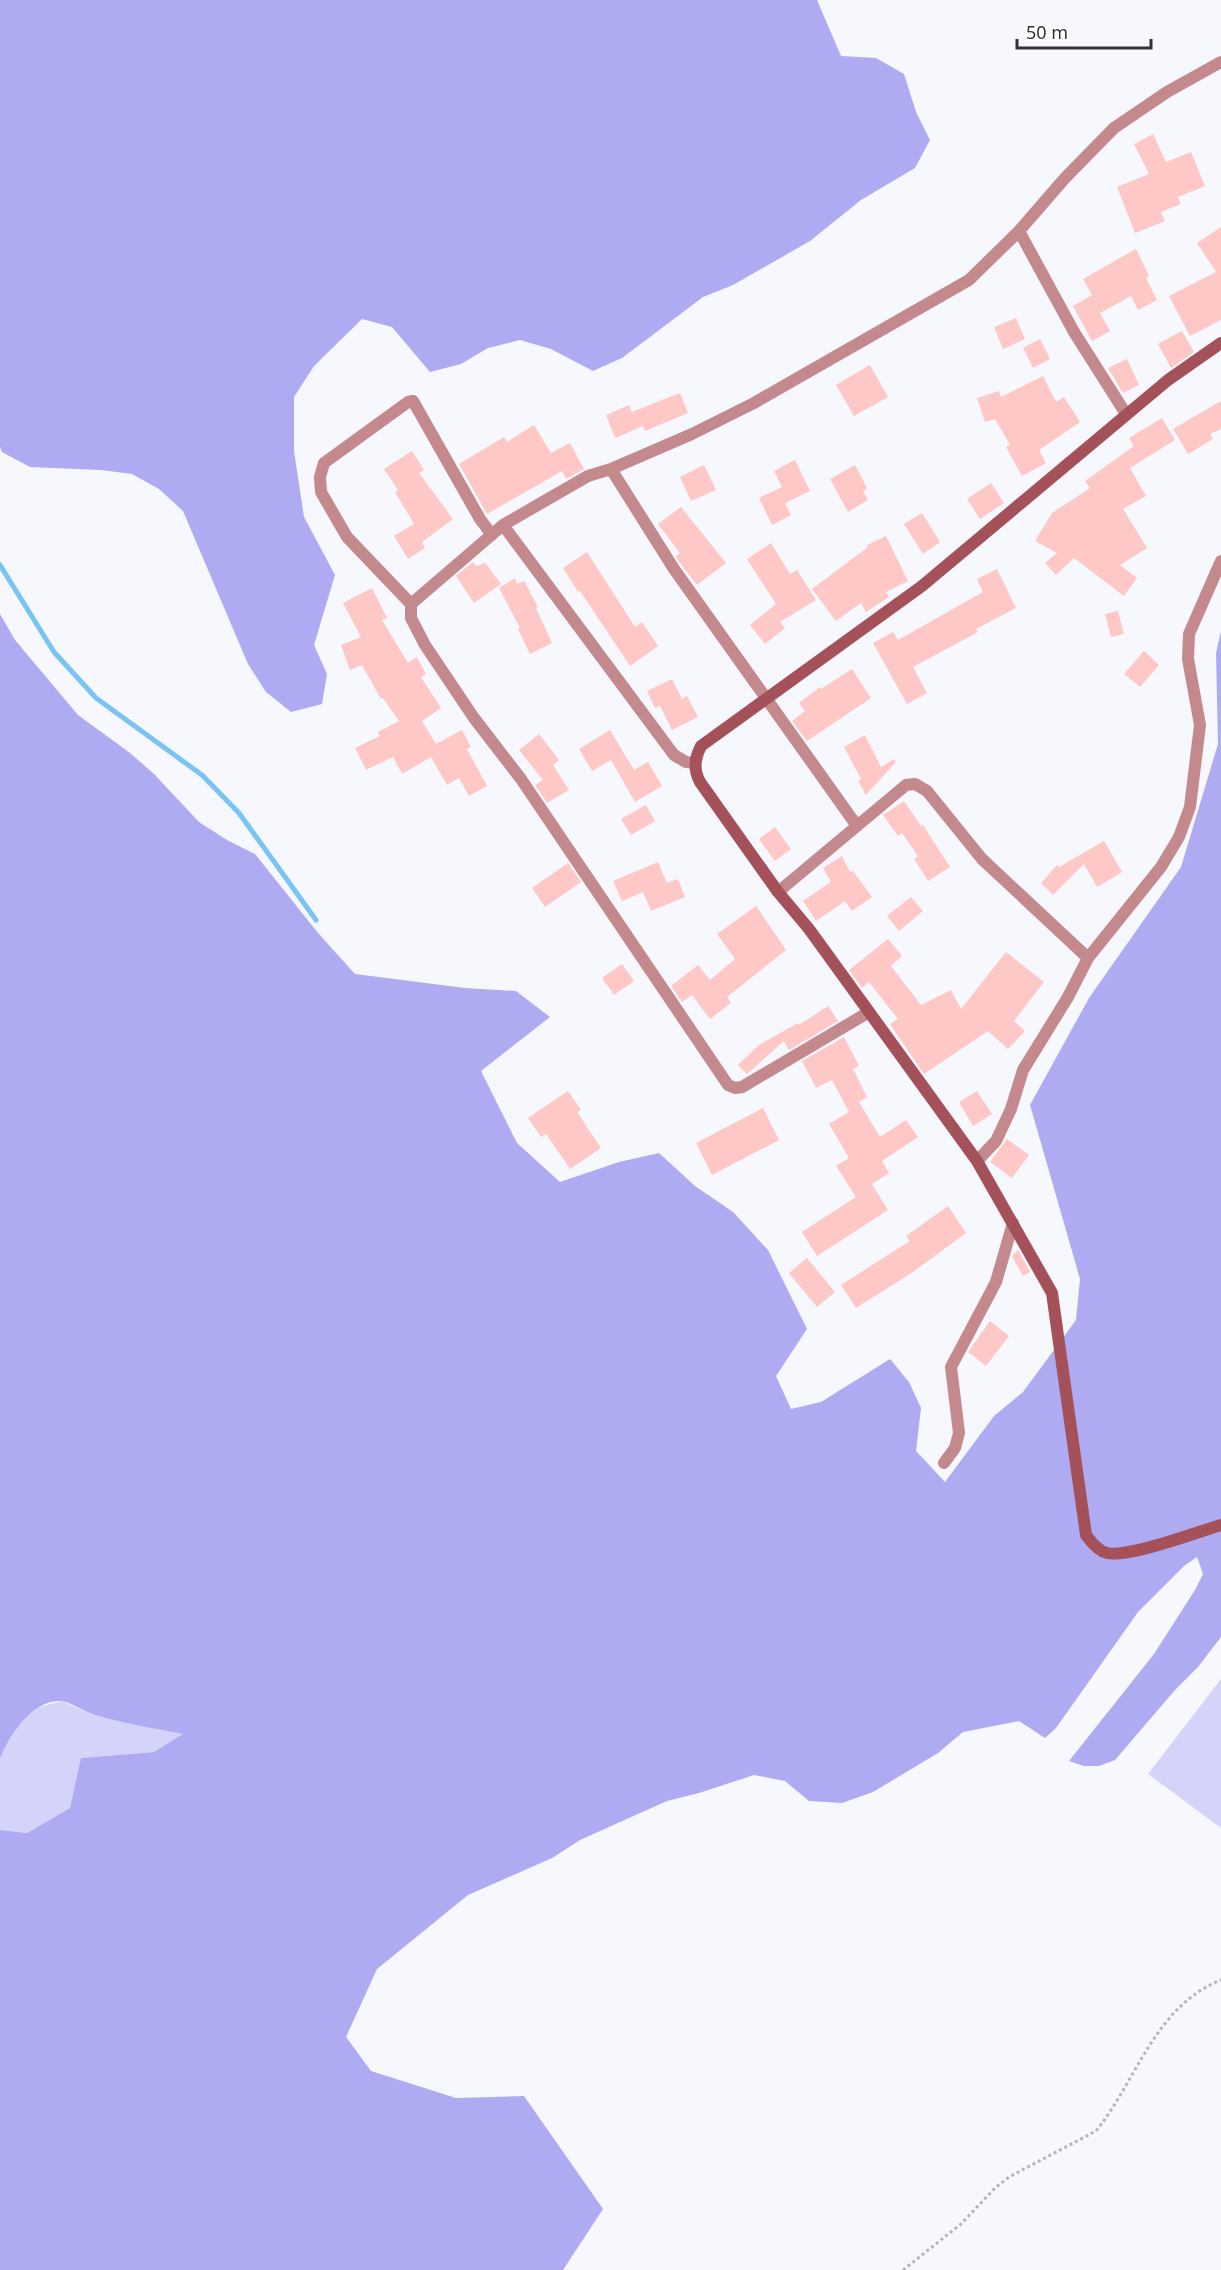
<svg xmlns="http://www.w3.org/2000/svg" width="1221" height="2270" viewBox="0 0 1221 2270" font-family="'Noto Sans',sans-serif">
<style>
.green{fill:#d4d4fa}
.forest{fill:#aeabf2}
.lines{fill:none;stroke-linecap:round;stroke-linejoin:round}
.stream{stroke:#7ac4f4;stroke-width:5}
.building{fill:#fdc8c6}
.path{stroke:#b4b4ba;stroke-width:3;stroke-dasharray:3 3;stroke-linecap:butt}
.street{stroke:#c4898d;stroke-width:12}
.secondary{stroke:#a4515a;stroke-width:12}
</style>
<rect width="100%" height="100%" fill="#f7f7fe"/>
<!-- green -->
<path class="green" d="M1221 1679V1828L1148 1774Z
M62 1701 90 1714 184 1734 154 1752 82 1758 70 1808 27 1833 0 1830C0 1808 0 1780 0 1759 3 1741 26 1712 43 1706 49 1704 56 1703 62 1701Z"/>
<!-- forest -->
<path class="forest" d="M0 0H817L841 56 876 58 904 74 916 112 930 140 915 168 861 200 810 241 733 285 703 297 622 358 593 371 551 349 520 340 488 348 461 364 430 372 392 327 362 319 314 366 294 397V451L304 517 335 575 314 645 327 674 322 704 291 712 266 692 248 664 183 511 159 489 132 474 101 470 30 467 2 452 0 447Z
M0 614 15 640 78 715 130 753 154 774 199 822 227 840 255 854 318 933 355 974 465 988 516 991 550 1017 481 1071 517 1143 560 1182 619 1162 659 1153 695 1186 733 1212 768 1250 807 1329 776 1376 791 1409 821 1402 890 1359 909 1382 921 1408 916 1451 945 1482 994 1416 1023 1392 1076 1320 1080 1279 1030 1105 1089 998 1181 867 1218 744 1216 653 1221 631V1637L1198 1667 1175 1690 1115 1760 1099 1766H1084L1069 1761 1154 1654 1195 1590 1203 1574 1197 1557 1184 1566 1138 1612 1056 1728 1045 1738 1019 1721 963 1732 938 1753 873 1792 842 1803 809 1801 785 1781 754 1775 699 1793 667 1801 580 1840 552 1858 468 1895 377 1969 346 2037 371 2071 456 2098 524 2096 603 2209 563 2270H0V1830L27 1833 70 1808 81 1758 154 1752 183 1734C153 1728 121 1723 92 1714 82 1711 71 1702 61 1701 33 1699 8 1736 0 1759Z"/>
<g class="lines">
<!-- stream -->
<path class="stream" d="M0 565 54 652 96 698 202 775 239 813 316 920"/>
</g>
<!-- building -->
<path class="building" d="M1153 134 1166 162 1191 152 1205 186 1178 197 1181 204 1161 212 1165 221 1135 233 1117 187 1149 174 1134 144Z
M1221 227V320L1190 336 1169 296 1216 272 1197 243Z
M1136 249 1149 276 1146 278 1157 300 1138 310 1131 296 1100 313 1110 331 1092 341 1073 306 1092 295 1083 279Z
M1016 318 1025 339 1003 349 994 327Z
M1182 331 1194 352 1171 368 1158 344Z
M1040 339 1050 359 1033 368 1023 348Z
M1127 359 1139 385 1123 393 1108 368Z
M870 365 888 397 854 416 836 385Z
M1043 376 1056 402 1064 397 1080 422 1039 450 1046 463 1022 476 1006 447 1010 445 995 419 985 422 977 398 999 391 1001 397Z
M680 393 688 413 645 431 643 426 615 438 606 415 629 405 632 412Z
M1221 401V429L1210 434 1213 439 1188 454 1173 429Z
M1162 418 1175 440 1130 468 1146 496 1123 509 1147 548 1120 565 1137 578 1124 596 1074 558 1056 575 1045 563 1057 553 1035 541 1052 513 1090 488 1085 481 1134 446 1129 438Z
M534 425 551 453 570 443 584 469 566 479 562 471 487 514 459 464 504 437 507 442Z
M412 451 424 470 419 473 453 519 422 542 425 548 408 559 394 536 414 524 395 492 398 490 384 469Z
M795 460 810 491 785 503 791 515 772 525 759 498 782 487 774 471Z
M704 465 716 490 691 501 680 477Z
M855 465 867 488 863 491 868 500 848 512 830 479Z
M991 483 1004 503 980 519 967 499Z
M681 507 726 563 697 585 677 559 676 556 680 553 658 524Z
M922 513 940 542 923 554 904 524Z
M886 536 908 581 886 592 889 597 866 612 861 603 836 621 812 589 868 547 867 545Z
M771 543 790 574 797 570 816 600 780 622 785 628 765 644 750 625 776 604 747 559Z
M587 552 635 627 642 622 658 646 630 666 580 591 578 592 563 568Z
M473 562 476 566 485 563 501 584 474 603 456 576Z
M997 569 1016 608 976 629 978 632 913 667 927 693 907 704 873 643 893 632 898 640 983 592 977 579Z
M515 578 517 584 524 581 538 607 536 608 552 643 530 654 518 629 520 628 499 588Z
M372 588 387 618 382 620 408 663 417 657 426 674 421 677 441 708 422 721 436 744 462 730 471 747 467 749 487 786 469 796 459 778 447 785 431 757 402 774 393 757 366 770 355 748 380 736 378 732 399 721 383 698 381 699 362 665 350 670 341 645 361 637 343 603Z
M1118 611 1124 634 1111 637 1105 614Z
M1144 651 1159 665 1140 687 1124 674Z
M852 669 871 698 807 741 792 721 805 711 799 703 820 687 821 689Z
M672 679 682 699 687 696 698 717 672 730 660 706 655 708 647 691Z
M610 730 634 770 648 762 662 786 635 802 611 760 592 771 579 749Z
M539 734 559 760 553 765 569 790 547 803 535 785 543 780 519 750Z
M865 735 881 767 894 759 896 762 866 795 858 781 861 779 844 747Z
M904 801 921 826 923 825 950 867 928 881 914 859 918 856 902 833 898 836 883 815Z
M646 805 655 821 631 835 621 819Z
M775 827 791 849 775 861 759 839Z
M1104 841 1122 872 1097 887 1084 864 1053 895 1041 883 1057 865 1059 867Z
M842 856 850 872 853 871 872 897 852 911 845 901 816 921 803 901 831 882 823 868Z
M658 862 667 883 678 879 685 897 651 911 643 892 622 901 613 881Z
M568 863 581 882 545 907 532 888Z
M911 897 923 911 899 931 887 916Z
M756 906 786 950 727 997 731 1003 710 1019 692 995 682 1002 671 986 698 965 710 980 735 959 717 934Z
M888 939 902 956 891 966 921 1005 951 990 961 1009 1006 952 1044 982 1014 1021 1025 1031 1008 1049 988 1031 924 1074 890 1024 898 1019 869 982 862 988 849 970Z
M622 964 634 981 614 995 602 978Z
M828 1006 838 1021 789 1050 784 1041 747 1074 738 1065 759 1045 798 1023 799 1025Z
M844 1037 859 1066 853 1069 867 1097 859 1102 880 1137 906 1120 918 1137 882 1161 889 1173 872 1184 888 1210 817 1256 802 1232 856 1197 836 1166 849 1158 829 1124 849 1112 832 1080 816 1088 802 1061Z
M568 1091 581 1110 577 1112 601 1148 570 1169 546 1134 541 1137 528 1118Z
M977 1091 992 1114 973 1126 959 1102Z
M763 1108 779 1140 712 1175 696 1143Z
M1007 1139 1029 1155 1012 1178 990 1162Z
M948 1206 966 1233 913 1272 856 1308 841 1285 910 1241 906 1236Z
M1018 1250 1030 1272 1023 1276 1012 1256Z
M807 1258 835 1292 817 1307 789 1273Z
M990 1321 1009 1336 986 1366 968 1352Z"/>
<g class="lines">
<!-- path -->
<path class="path" d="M903 2270 961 2224 995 2188 1009 2177 1096 2131C1137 2080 1155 2006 1221 1980"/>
<!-- street -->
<path class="street" d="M1019 231 1074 332 1126 414
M611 469 692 434 754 403 969 280 1019 231 1065 178 1114 128 1167 92 1221 62
M503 525 674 755 686 762 695 763
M411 604 347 537 321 492 320 477 324 463 408 402 413 401 480 519 492 535
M857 826 674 569 611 469 588 476 503 525 411 604V618L425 645 474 718 521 779 728 1085 735 1088 742 1087 869 1012
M778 892 906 785 915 784 927 791 982 859 1088 958
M977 1161 996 1141 1011 1109 1023 1070 1068 997 1088 958 1161 867 1179 837 1190 807 1200 725 1188 659 1189 634 1221 561
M944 1463 955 1448 959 1433 951 1367 996 1282 1013 1223"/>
<!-- secondary -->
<path class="secondary" d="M1221 343 1168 380 922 586 701 746C695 758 693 769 700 782L778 892 809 929 977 1161 1052 1293 1086 1535C1091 1542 1098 1551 1107 1553 1129 1558 1197 1532 1221 1525"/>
</g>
<!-- scale -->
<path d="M1017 39v9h134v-9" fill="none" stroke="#323236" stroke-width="3"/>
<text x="1026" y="39" font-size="18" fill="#323236" stroke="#ffffff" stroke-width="4.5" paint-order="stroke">50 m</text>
</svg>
